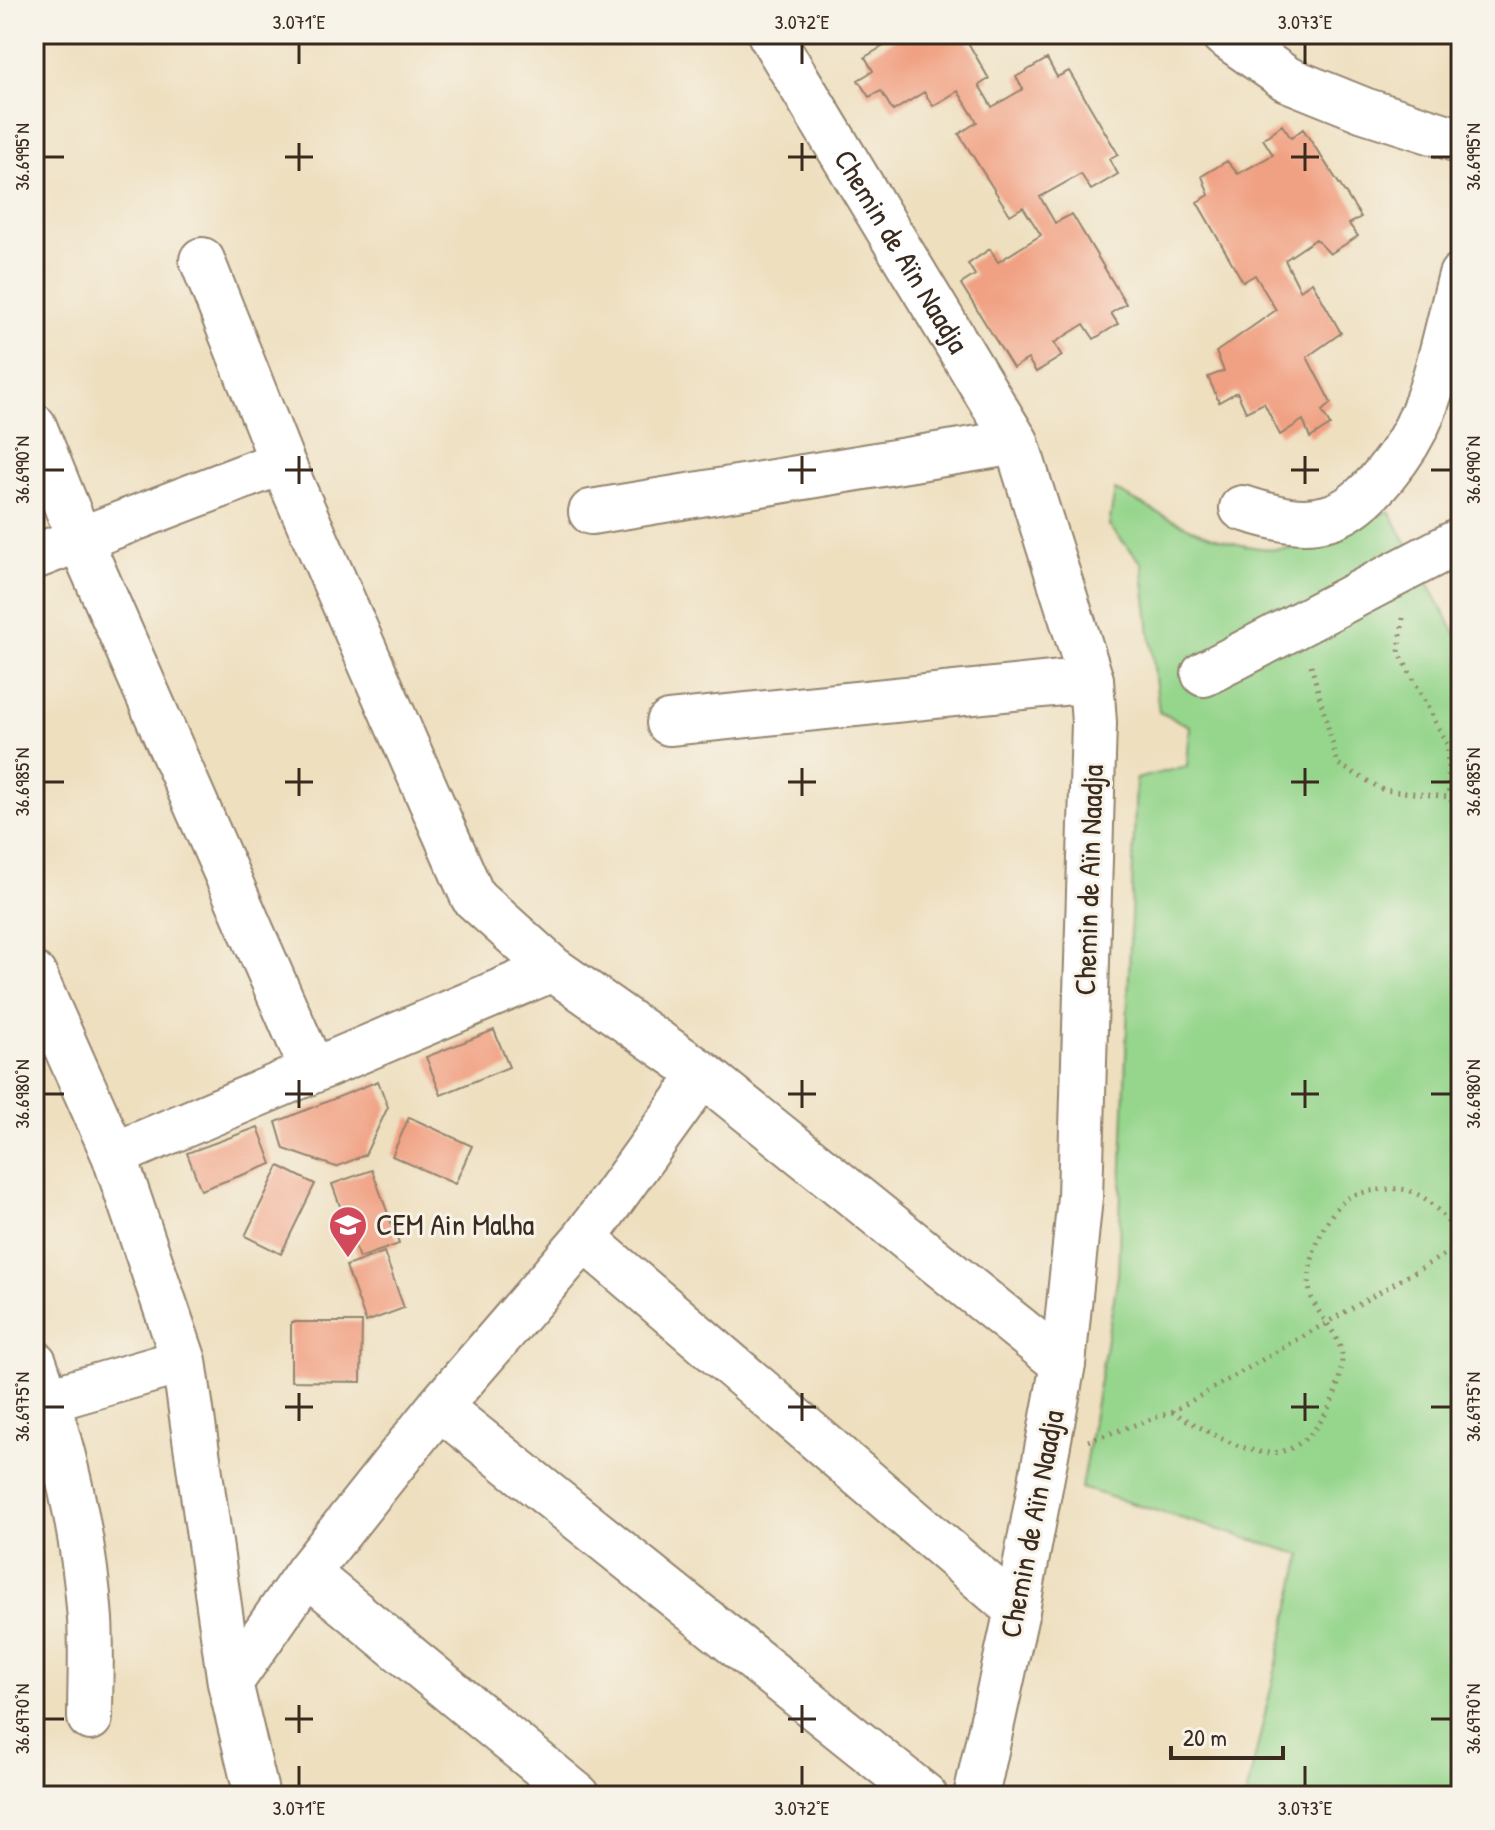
<svg xmlns="http://www.w3.org/2000/svg" width="1495" height="1830" viewBox="0 0 1495 1830" font-family="'Patrick Hand',sans-serif">
<style>
.green{fill:#95d58c;stroke:#688055;stroke-width:2}
.building{fill:#f1a183}
.lines{fill:none;stroke-linecap:round;stroke-linejoin:round}
.minor-casing{stroke:#94846e;stroke-width:48}
.major-casing{stroke:#94846e;stroke-width:48}
.path{stroke:#94846e;stroke-width:5;stroke-dasharray:2 6;stroke-linecap:butt}
.minor{stroke:#fff;stroke-width:44}
.major{stroke:#fff;stroke-width:44}
.ticks{fill:none;stroke:#3b2a1e;stroke-width:3}
.labels{text-anchor:middle;stroke-width:6;stroke-linejoin:round;paint-order:stroke}
.street-label{font-size:30px;fill:#3b2a1e;stroke:#f7f3e8}
.poi-label{font-size:30px;fill:#3b2a1e;stroke:#f7f3e8;text-anchor:start}
.neatline{fill:none;stroke:#3b2a1e;stroke-width:3}
.ticks-label{font-size:20px;text-anchor:middle;fill:#3b2a1e}
</style>
<rect width="100%" height="100%" fill="#f7f3e8"/>
<filter id="ink" filterUnits="userSpaceOnUse"><feTurbulence type="fractalNoise" baseFrequency=".0125" numOctaves="2"/><feDisplacementMap in="SourceGraphic" scale="16" xChannelSelector="R" yChannelSelector="G"/><feConvolveMatrix kernelMatrix="1 2 1 2 8 2 1 2 1" color-interpolation-filters="sRGB"/></filter>
<filter id="wash" filterUnits="userSpaceOnUse"><feTurbulence type="fractalNoise" baseFrequency=".006" numOctaves="4" result="noise"/><feDisplacementMap in="SourceGraphic" scale="32" xChannelSelector="R" yChannelSelector="G"/><feGaussianBlur stdDeviation="1.8" result="paint"/><feColorMatrix in="noise" values="0 0 0 0 0 0 0 0 0 0 0 0 0 0 0 0 0 1.4 0 .05"/><feComposite in="paint" operator="in"/></filter>
<g filter="url(#wash)">
<rect width="100%" height="100%" fill="#eedfbf"/>
<!-- green -->
<path class="green" d="M1115 490C1169 519 1244 563 1308 545 1335 537 1363 522 1389 511L1461 644V1796H1246L1302 1555 1081 1488 1118 1275 1136 779 1187 766 1190 726 1159 712 1142 563 1109 526Z"/>
<g id="blocks">
<!-- building -->
<path class="building" d="M904 34H963L989 79 979 85 992 107 1023 89 1016 77 1047 59 1057 77 1069 71 1118 154 1109 159 1118 174 1091 190 1081 174 1040 197 1055 223 1072 214 1126 304 1111 313 1118 324 1094 339 1084 324 1054 343 1062 356 1036 372 1028 359 1013 368 961 284 975 275 968 264 990 249 998 262 1041 235 1023 207 1010 215 959 134 977 122 958 91 933 106 924 92 893 111 881 91 869 97 858 80 873 71 865 57Z
M1282 125 1291 138 1303 129 1361 217 1349 224 1358 236 1330 254 1316 239 1285 260 1300 290 1312 282 1341 333 1307 357 1331 403 1322 411 1330 425 1310 438 1303 420 1280 435 1264 403 1246 412 1237 392 1219 402 1208 377 1224 371 1216 352 1276 310 1255 275 1243 282 1197 202 1209 195 1202 176 1227 161 1238 174 1273 155 1263 139Z
M494 1030 509 1067 441 1095 426 1057Z
M378 1081 388 1107 365 1155 336 1167 284 1149 276 1122Z
M409 1117 472 1146 455 1184 392 1156Z
M258 1127 272 1164 201 1190 187 1153Z
M279 1166 315 1184 281 1254 245 1236Z
M372 1170 399 1244 359 1258 332 1184Z
M384 1252 404 1308 366 1322 346 1266Z
M291 1322H362L361 1382 291 1381Z"/>
</g>
</g>
<g filter="url(#ink)">
<use href="#blocks" fill-opacity="0" stroke="#94846e" stroke-width="2"/>
<g class="lines">
<!-- minor casing -->
<g class="minor-casing">
<path id="minor" d="M1223 34 1287 79 1364 110 1461 141
M202 260 282 462 473 897 553 969 703 1074 1063 1364
M34 426 80 540 312 1069
M1242 508C1270 516 1297 526 1327 518 1366 509 1409 448 1423 412 1440 368 1449 320 1461 275
M591 512 1016 442
M34 557 282 462
M1204 674 1461 540
M669 723 1091 680
M34 975 114 1155 184 1361 230 1683 257 1796
M114 1155 553 969
M584 1239 1017 1610
M34 1362C63 1442 84 1534 90 1619 92 1652 90 1685 90 1718
M34 1404 184 1361
M439 1407 925 1796
M307 1573 578 1796
M230 1683 307 1573 439 1407 584 1239 703 1074"/>
</g>
<!-- major casing -->
<g class="major-casing">
<g id="major">
<path id="s1" d="M770 34 1016 442 1091 680 1094 723 1080 1197 1063 1364 1017 1610 976 1796"/>
</g>
</g>
<!-- path -->
<path class="path" d="M1403 618 1399 652 1447 744 1449 797
M1311 665 1338 764 1383 790 1449 797 1461 816
M1172 1412C1199 1426 1229 1446 1260 1452 1309 1461 1341 1399 1342 1358 1342 1337 1320 1318 1312 1299 1301 1272 1323 1217 1345 1200 1357 1191 1378 1190 1392 1189 1424 1186 1445 1217 1461 1240
M1088 1441 1172 1412 1461 1245"/>
<!-- minor -->
<use href="#minor" class="minor"/>
<!-- major -->
<use href="#major" class="major"/>
</g>
</g>
<!-- ticks -->
<path class="ticks" d="M299 44V64M802 44V64M1305 44V64M299 143V171M802 143V171M1305 143V171M44 157H64M285 157H313M788 157H816M1291 157H1319M1431 157H1451M299 456V484M802 456V484M1305 456V484M44 470H64M285 470H313M788 470H816M1291 470H1319M1431 470H1451M299 768V796M802 768V796M1305 768V796M44 782H64M285 782H313M788 782H816M1291 782H1319M1431 782H1451M299 1080V1108M802 1080V1108M1305 1080V1108M44 1094H64M285 1094H313M788 1094H816M1291 1094H1319M1431 1094H1451M299 1393V1421M802 1393V1421M1305 1393V1421M44 1407H64M285 1407H313M788 1407H816M1291 1407H1319M1431 1407H1451M299 1705V1733M802 1705V1733M44 1719H64M285 1719H313M788 1719H816M1431 1719H1451M299 1766V1786M802 1766V1786M1305 1766V1786"/>
<!-- icons -->
<defs>
<g id="school-pin" transform="scale(2)"><path d="M0 17L-7.5 6A9.5 9.5 0 1 1 7.5 6Z" fill="#d1495b" stroke="#f7f3e8"/><path d="M0-5L7-2L0 1L-7-2ZM-4 1L0 2.5L4 1V4Q0 6-4 4Z" fill="#fff"/></g>
</defs>
<g fill-rule="evenodd">
<use href="#school-pin" x="348" y="1225"/>
</g>
<g class="labels">
<!-- street labels -->
<g class="street-label">
<text dy="10" stroke="none"><textPath href="#s1" startOffset="254">Chemin de Aïn Naadja</textPath></text>
<text transform="translate(1089 880) rotate(-88)" y="10">Chemin de Aïn Naadja</text>
<text transform="translate(1032 1524) rotate(-79)" y="10">Chemin de Aïn Naadja</text>
</g>
<!-- poi labels -->
<g class="poi-label">
<text x="376" y="1235">CEM Ain Malha</text>
</g>
</g>
<!-- margin -->
<rect width="1495" height="1830" fill="none" stroke="#f7f3e8" stroke-width="88"/>
<!-- scale -->
<path d="M1171 1746v12h112v-12" fill="none" stroke="#3b2a1e" stroke-width="4"/>
<text x="1183" y="1746" font-size="24" fill="#3b2a1e" stroke="#f7f3e8" stroke-width="6" paint-order="stroke">20 m</text>
<rect x="44" y="44" width="1407" height="1742" class="neatline"/>
<g class="ticks-label">
<text x="299" y="29">3.071°E</text>
<text x="802" y="29">3.072°E</text>
<text x="1305" y="29">3.073°E</text>
<text transform="translate(22 157) rotate(-90)" y="7">36.6995°N</text>
<text transform="translate(1473 157) rotate(-90)" y="7">36.6995°N</text>
<text transform="translate(22 470) rotate(-90)" y="7">36.6990°N</text>
<text transform="translate(1473 470) rotate(-90)" y="7">36.6990°N</text>
<text transform="translate(22 782) rotate(-90)" y="7">36.6985°N</text>
<text transform="translate(1473 782) rotate(-90)" y="7">36.6985°N</text>
<text transform="translate(22 1094) rotate(-90)" y="7">36.6980°N</text>
<text transform="translate(1473 1094) rotate(-90)" y="7">36.6980°N</text>
<text transform="translate(22 1407) rotate(-90)" y="7">36.6975°N</text>
<text transform="translate(1473 1407) rotate(-90)" y="7">36.6975°N</text>
<text transform="translate(22 1719) rotate(-90)" y="7">36.6970°N</text>
<text transform="translate(1473 1719) rotate(-90)" y="7">36.6970°N</text>
<text x="299" y="1815">3.071°E</text>
<text x="802" y="1815">3.072°E</text>
<text x="1305" y="1815">3.073°E</text>
</g>
</svg>
